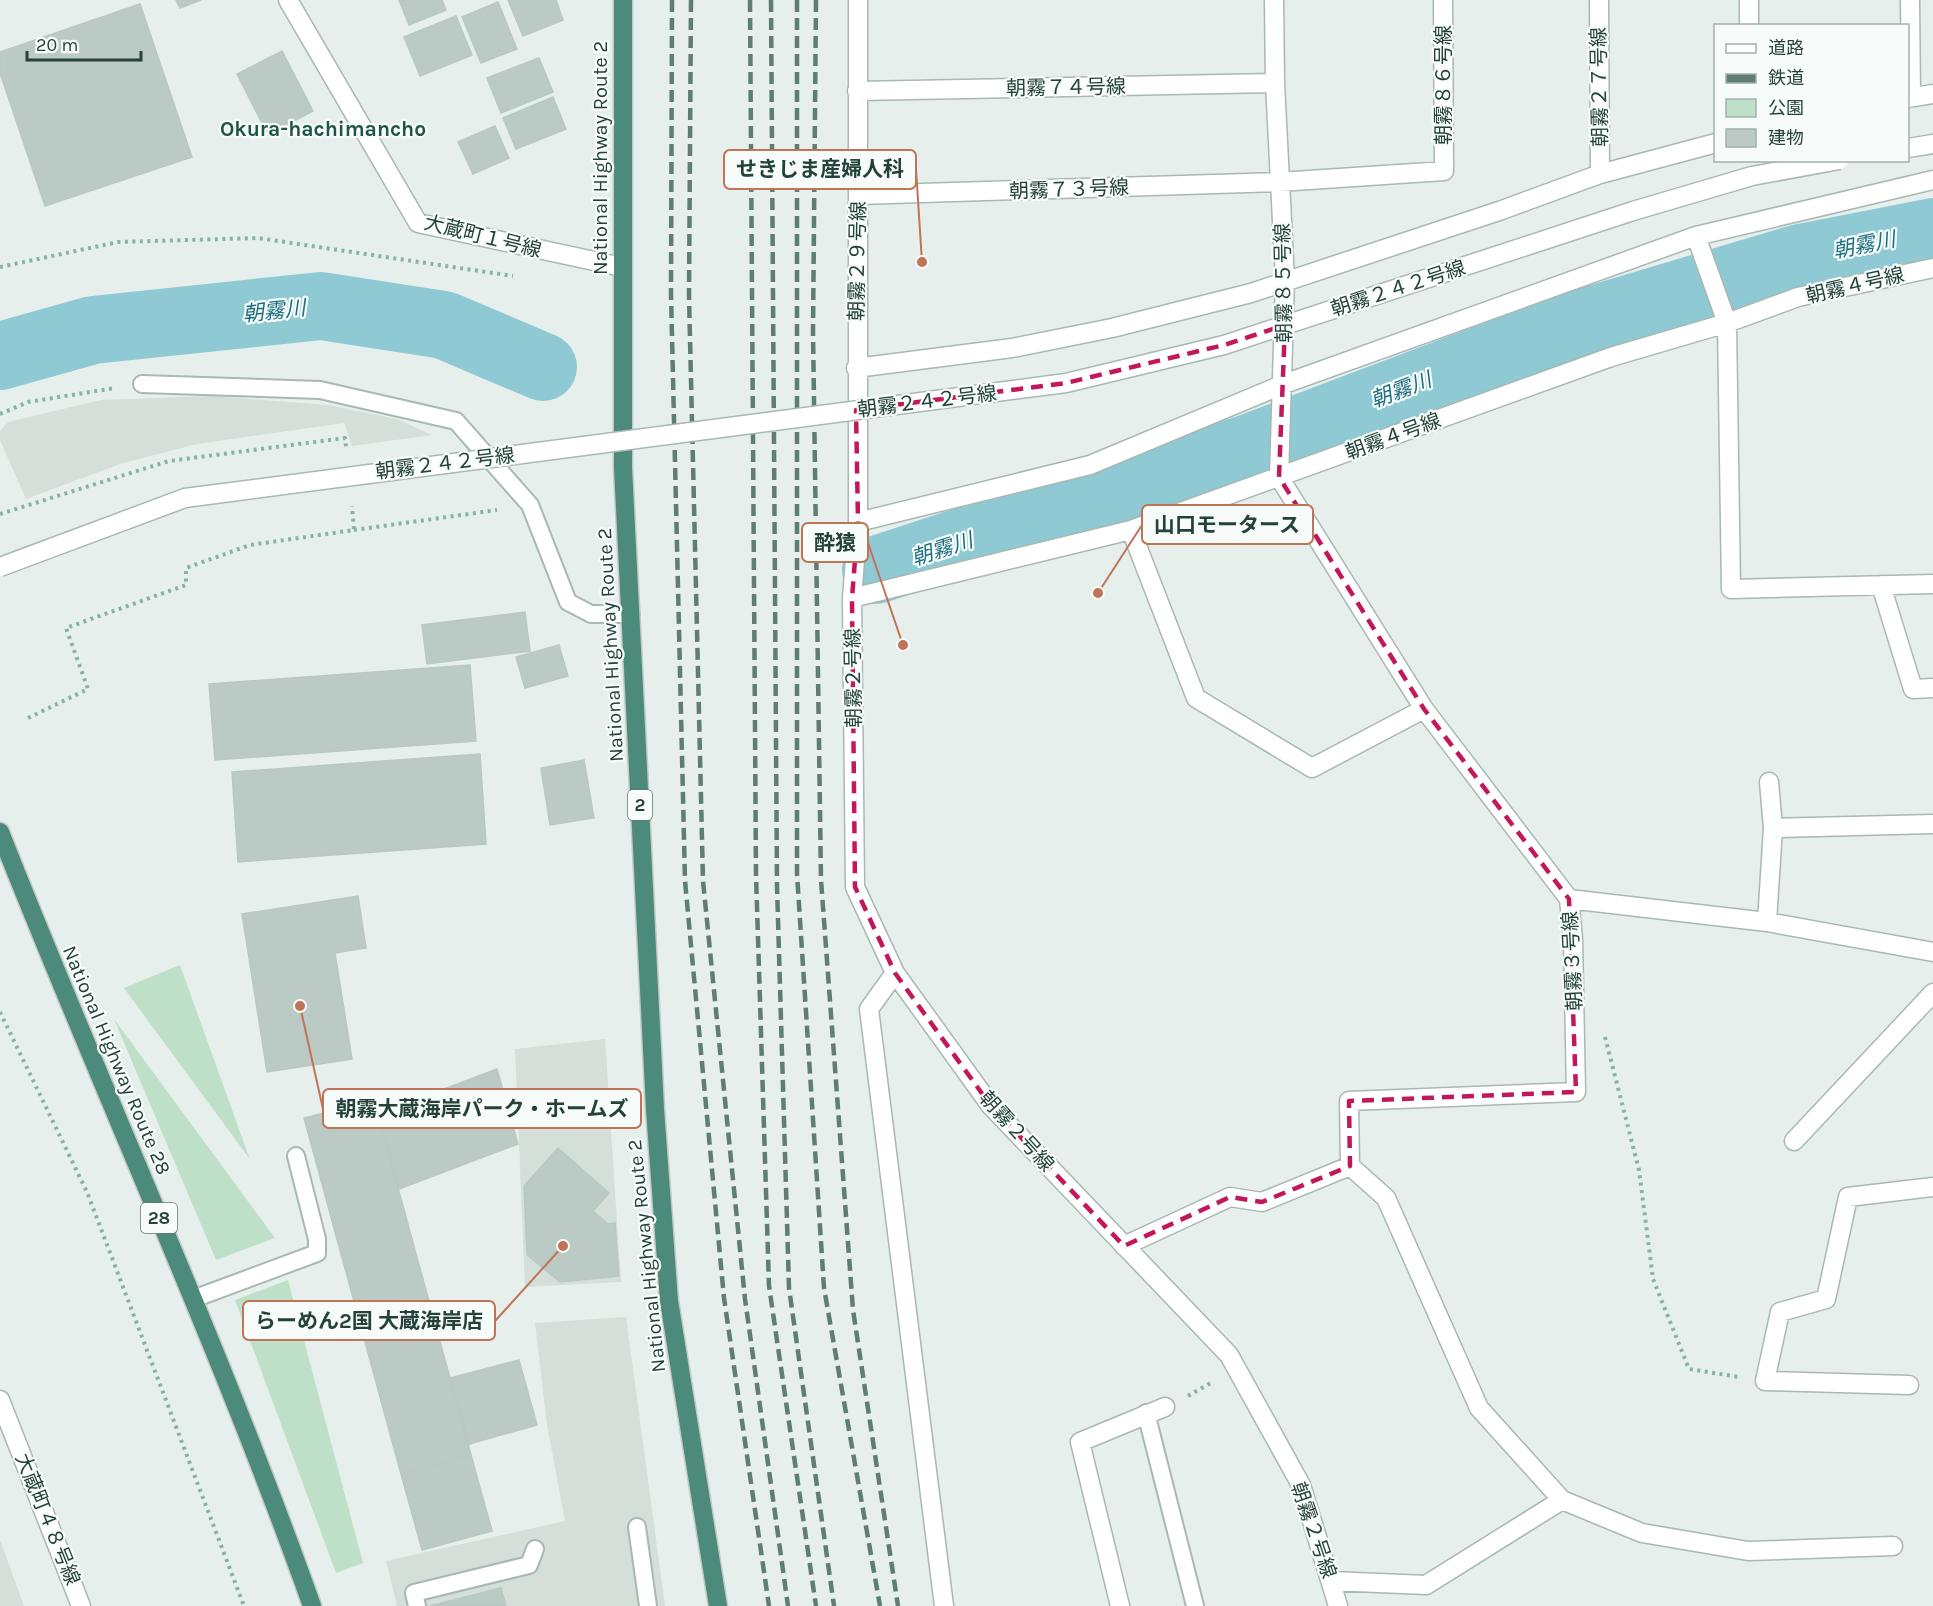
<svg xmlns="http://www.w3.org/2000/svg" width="1933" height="1606" viewBox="0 0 1933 1606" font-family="Karla,'Noto Sans JP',sans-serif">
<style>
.built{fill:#d4dfda}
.green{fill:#bfe0c8}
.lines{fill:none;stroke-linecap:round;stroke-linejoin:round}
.river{stroke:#8ec9d4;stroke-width:68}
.building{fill:#bbcac4;stroke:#b8c9c2;stroke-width:1.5}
.service-casing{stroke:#a8b8b2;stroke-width:20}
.minor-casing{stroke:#a8b8b2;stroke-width:21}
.tertiary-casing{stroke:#a8b8b2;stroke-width:21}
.trunk-casing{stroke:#c2cac8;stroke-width:21}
.path{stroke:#86b3a5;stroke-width:4;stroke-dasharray:3 4.5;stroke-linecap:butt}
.service{stroke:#fff;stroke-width:16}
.minor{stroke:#fff;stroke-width:18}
.tertiary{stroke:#fff;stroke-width:18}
.trunk{stroke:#4c8a7c;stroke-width:18}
.rail{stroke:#5f7d75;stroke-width:4.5;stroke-dasharray:12 6;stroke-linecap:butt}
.tertiary-bridge-casing{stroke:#a8b8b2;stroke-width:21;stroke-linecap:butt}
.tertiary-bridge{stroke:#fff;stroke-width:18}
.marked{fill:none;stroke:#c2185b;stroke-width:4.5;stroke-dasharray:12 8;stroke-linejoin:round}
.labels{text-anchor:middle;stroke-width:4.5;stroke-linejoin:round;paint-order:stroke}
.shield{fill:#f7fbf9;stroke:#637a73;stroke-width:1.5}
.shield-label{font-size:18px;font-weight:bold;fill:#24423a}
.street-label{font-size:20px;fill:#24423a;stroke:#f7fbf9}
.neighbourhood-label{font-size:21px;font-weight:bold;fill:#1f5548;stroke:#f7fbf9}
.water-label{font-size:21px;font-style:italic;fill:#1c6f80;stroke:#f7fbf9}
.leader{fill:none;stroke:#c07456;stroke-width:2}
.callout-dot{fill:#c07456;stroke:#f7fbf9;stroke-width:2}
.callout{fill:#f7fbf9;stroke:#c07456;stroke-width:2}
.callout-label{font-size:21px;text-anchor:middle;font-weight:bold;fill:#24423a}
</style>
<rect width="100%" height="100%" fill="#e6efeb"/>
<!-- built -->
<path class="built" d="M211 396 328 405 397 419 432 435 352 446 344 423 197 444 123 463 26 499 0 440V431L8 422 101 400Z
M605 1039 621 1282 525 1287 515 1049Z
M626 1317 665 1606H397L386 1561 565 1521 547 1425 535 1323Z
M0 1540 24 1606H0Z"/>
<!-- green -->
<path class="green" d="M180 965 249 1157V1158L124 988Z
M114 1019 275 1238 216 1260Z
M288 1280 363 1563 336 1573 235 1300Z"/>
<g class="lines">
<!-- river -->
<path class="river" d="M0 356 93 330 321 306 444 325 543 367
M876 570 1249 448 1572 326 1800 258 1933 232"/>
</g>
<!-- building -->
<path class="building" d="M176 0H201L180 8Z
M399 0H442L446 10 409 25Z
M508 0H556L563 20 523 36Z
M498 2 517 49 481 63 462 17Z
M140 4 192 157 45 206 0 73V52Z
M456 16 472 55 420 76 404 37Z
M282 51 313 111 268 135 237 74Z
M539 58 553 92 501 113 487 78Z
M553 97 566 129 516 149 503 118Z
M495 126 509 158 473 174 458 142Z
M525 612 530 651 427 664 422 625Z
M559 645 568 676 525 688 516 657Z
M470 665 476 741 215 760 209 684Z
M480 754 486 844 238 862 232 772Z
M584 760 594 818 550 825 541 768Z
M358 896 366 948 335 953 352 1059 267 1072 242 914Z
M497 1069 518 1144 399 1189 378 1114Z
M374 1100 471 1455 401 1474 304 1118Z
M558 1148 609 1193 593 1211 608 1224 615 1223 619 1276 560 1282 527 1255 524 1186Z
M519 1360 537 1425 469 1444 450 1378Z
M471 1455 492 1531 422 1550 401 1474Z
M501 1588 506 1606H430Z"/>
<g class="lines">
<!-- service casing -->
<g class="service-casing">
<path id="service" d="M142 384 320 390 456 421 530 505 568 602 591 614H631
M193 1299 317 1253V1239L296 1156
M1146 1413 1195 1606
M637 1527 648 1606
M417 1606 414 1593 529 1565 535 1549"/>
</g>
<!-- minor casing -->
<g class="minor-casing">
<path id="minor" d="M288 0 418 223 622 267
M858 0V522L852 598 855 887 895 973 991 1106 1229 1355 1301 1485 1338 1606
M1599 0 1600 174
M1910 0 1911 97
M1749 26V0
M857 91 1275 83
M1908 98 1933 94
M858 195 1279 182 1444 171 1443 0
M1696 236 1727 323 1731 589 1933 584
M856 368 1012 348 1112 328 1251 293 1502 210 1600 174 1716 143
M858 522 1090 465 1284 384 1696 236 1933 180
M1131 530 1196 698 1312 768 1424 709
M1881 585 1913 689 1933 688
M852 598 1131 530 1611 357 1727 323 1798 297 1933 268
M1769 782 1773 828
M1569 899 1767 922 1773 828 1933 824
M1767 922 1933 952
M895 973 869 1009 944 1606
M1794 1141 1933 993
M1124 1246 1230 1197 1262 1202 1350 1166 1349 1101 1576 1092 1573 939 1569 899 1424 709 1279 477 1285 280 1275 83 1274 0
M1909 1385 1765 1381 1780 1312 1826 1299 1848 1197 1933 1187
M0 1400 81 1606
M1562 1500 1642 1533 1748 1551 1893 1546
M1331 1581 1426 1585 1562 1500 1479 1408 1386 1198 1350 1166
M1120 1606 1080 1442 1165 1407"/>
</g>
<!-- tertiary casing -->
<g class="tertiary-casing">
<path id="tertiary" d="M1908 148 1933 144"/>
</g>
<!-- trunk casing -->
<g class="trunk-casing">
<path id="trunk" d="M623 0V468L655 1109 669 1301 718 1606
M0 832C102 1091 219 1344 312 1606"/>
</g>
<!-- path -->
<path class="path" d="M0 267 118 242 258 238 513 276
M0 414 28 402 115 388
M0 514 169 461 345 438 346 447
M354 530 497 510
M28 718 88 689 66 628 186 585V568L250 545 354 530 352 506
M0 1012 87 1192 244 1606
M1605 1037 1639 1170 1653 1279 1689 1369 1739 1377
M1188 1396 1212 1382"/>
<!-- service -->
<use href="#service" class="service"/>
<!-- minor -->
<use href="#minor" class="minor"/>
<!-- tertiary -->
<use href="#tertiary" class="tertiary"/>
<!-- trunk -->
<use href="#trunk" class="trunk"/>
<!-- rail -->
<path class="rail" d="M672 0 671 294 685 881 724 1298 769 1606
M691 0 689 296 703 881 745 1299 788 1606
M750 0 756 875 769 1286 816 1606
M771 0 777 886 789 1288 834 1606
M797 0V874L824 1288 880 1606
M816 0 813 332 821 880 853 1310 898 1606"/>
<!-- tertiary-bridge casing -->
<g class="tertiary-bridge-casing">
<path id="tertiary-bridge" d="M0 567 185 498 1066 383 1224 345 1633 211 1752 176 1839 160"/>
</g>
<!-- tertiary-bridge -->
<use href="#tertiary-bridge" class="tertiary-bridge"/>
</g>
<!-- marked area -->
<path class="marked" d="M1285 325 1279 477 1424 709 1569 899 1576 1092 1349 1101 1350 1166 1262 1202 1230 1197 1124 1246 991 1106 895 973 855 887 852 598 858 522 856 410 1066 383 1224 345Z"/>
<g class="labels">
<!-- shield labels -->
<g class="shield">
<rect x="628" y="790" width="24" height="30" rx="4.5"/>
<rect x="141" y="1203" width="36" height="30" rx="4.5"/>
</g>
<g class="shield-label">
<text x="640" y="811">2</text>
<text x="159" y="1224">28</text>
</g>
<!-- street labels -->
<g class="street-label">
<text transform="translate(1443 85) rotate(-90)" y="7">朝霧８６号線</text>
<text transform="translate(1066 87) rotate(-1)" y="7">朝霧７４号線</text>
<text transform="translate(1599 87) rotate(-91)" y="7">朝霧２７号線</text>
<text transform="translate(600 158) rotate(-90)" y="7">National Highway Route 2</text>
<text transform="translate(1069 189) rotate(-2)" y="7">朝霧７３号線</text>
<text transform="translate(483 236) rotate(14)" y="7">大蔵町１号線</text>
<text transform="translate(857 261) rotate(-89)" y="7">朝霧２９号線</text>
<text transform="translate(1283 283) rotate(-91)" y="7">朝霧８５号線</text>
<text transform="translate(1855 285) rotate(-13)" y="7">朝霧４号線</text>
<text transform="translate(1398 288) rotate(-18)" y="7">朝霧２４２号線</text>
<text transform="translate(927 401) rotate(-7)" y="7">朝霧２４２号線</text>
<text transform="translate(1393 436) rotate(-20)" y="7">朝霧４号線</text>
<text transform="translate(445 463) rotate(-7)" y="7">朝霧２４２号線</text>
<text transform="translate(610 645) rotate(-93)" y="7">National Highway Route 2</text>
<text transform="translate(853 678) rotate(-91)" y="7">朝霧２号線</text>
<text transform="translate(1572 961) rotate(-93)" y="7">朝霧３号線</text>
<text transform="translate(117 1060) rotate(67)" y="7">National Highway Route 28</text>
<text transform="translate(1017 1131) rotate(48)" y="7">朝霧２号線</text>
<text transform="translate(646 1256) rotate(-96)" y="7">National Highway Route 2</text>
<text transform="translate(48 1519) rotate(68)" y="7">大蔵町４８号線</text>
<text transform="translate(1314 1530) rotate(71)" y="7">朝霧２号線</text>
</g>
<!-- neighbourhood labels -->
<g class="neighbourhood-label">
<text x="323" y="136">Okura-hachimancho</text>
</g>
<!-- water labels -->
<g class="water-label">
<text transform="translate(1864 245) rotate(-11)" y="7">朝霧川</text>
<text transform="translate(274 311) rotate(-6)" y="7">朝霧川</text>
<text transform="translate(1401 390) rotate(-21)" y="7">朝霧川</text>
<text transform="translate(942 549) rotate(-18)" y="7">朝霧川</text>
</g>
</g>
<!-- callouts -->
<path class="leader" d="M922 262L916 169M1098 593L1142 525M903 645L868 543M300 1006L323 1109M563 1246L495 1321"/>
<g class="callout-dot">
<circle cx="922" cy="262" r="6"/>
<circle cx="1098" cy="593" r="6"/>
<circle cx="903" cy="645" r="6"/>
<circle cx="300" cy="1006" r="6"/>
<circle cx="563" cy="1246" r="6"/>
</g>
<g class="callout">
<rect x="724" y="150" width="192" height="39" rx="6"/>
<rect x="1142" y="505" width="171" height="39" rx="6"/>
<rect x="802" y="523" width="66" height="39" rx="6"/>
<rect x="323" y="1089" width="318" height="39" rx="6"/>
<rect x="243" y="1301" width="252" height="39" rx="6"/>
</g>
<g class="callout-label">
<text x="820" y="176">せきじま産婦人科</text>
<text x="1227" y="532">山口モータース</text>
<text x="835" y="550">酔猿</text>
<text x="482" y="1116">朝霧大蔵海岸パーク・ホームズ</text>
<text x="369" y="1328">らーめん2国 大蔵海岸店</text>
</g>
<!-- legend -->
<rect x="1714" y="24" width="195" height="138" fill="#f7fbf9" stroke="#a3b1ad" stroke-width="1.5"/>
<rect x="1726" y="44" width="30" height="9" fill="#ffffff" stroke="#a3b1ad" stroke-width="1.5"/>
<text x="1768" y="54" font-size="18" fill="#24423a">道路</text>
<rect x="1726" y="74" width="30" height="9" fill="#5f7d75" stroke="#a3b1ad" stroke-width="1.5"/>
<text x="1768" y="84" font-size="18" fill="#24423a">鉄道</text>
<rect x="1726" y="99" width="30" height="18" fill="#bfe0c8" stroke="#a3b1ad" stroke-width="1.5"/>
<text x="1768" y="114" font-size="18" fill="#24423a">公園</text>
<rect x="1726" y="129" width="30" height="18" fill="#bbcac4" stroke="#a3b1ad" stroke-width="1.5"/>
<text x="1768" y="144" font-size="18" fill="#24423a">建物</text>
<!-- scale -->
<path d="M27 51v9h114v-9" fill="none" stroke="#24423a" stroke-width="3"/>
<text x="36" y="51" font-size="18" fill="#24423a" stroke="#f7fbf9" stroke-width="4.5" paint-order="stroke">20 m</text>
</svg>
